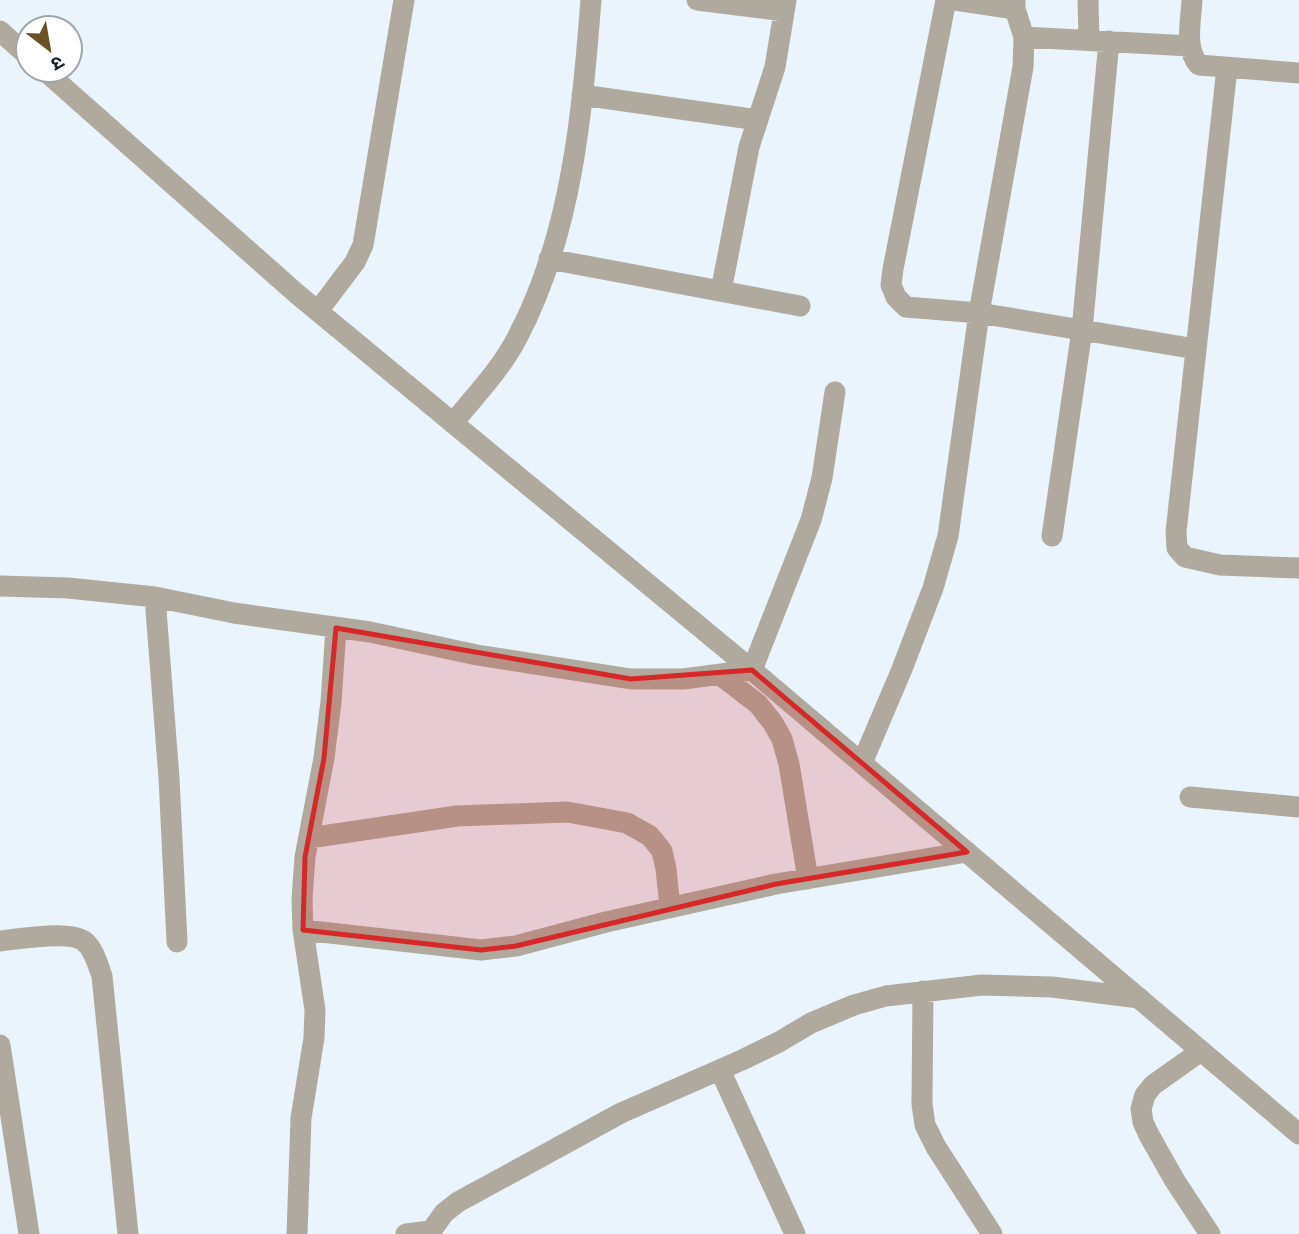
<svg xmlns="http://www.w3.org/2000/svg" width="1299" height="1234" viewBox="0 0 1299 1234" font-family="Overpass,'Noto Sans Devanagari',sans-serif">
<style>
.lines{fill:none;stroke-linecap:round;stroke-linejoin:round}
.minor{stroke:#b0aa9e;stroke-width:21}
.tertiary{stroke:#b0aa9e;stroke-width:21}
.marked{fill:#d62828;fill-opacity:0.2;stroke:#d62828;stroke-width:5;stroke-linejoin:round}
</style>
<rect width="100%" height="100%" fill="#eaf4fd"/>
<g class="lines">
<!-- minor -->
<path class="minor" d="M697 0 784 11
M946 0 893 269 891 285 896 297 906 307 979 313 1196 349
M955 0 1015 9
M1088 0 1089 40
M1192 0C1191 22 1184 48 1199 65L1299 73
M1024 37 1190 46
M1227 68 1176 532 1177 548 1185 557 1220 565 1299 568
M582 95 758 120
M549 259 800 306
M721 291 749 147 775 67 786 0
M318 311 355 262 363 245 404 0
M453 423C475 396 501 369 517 338 572 234 582 114 591 0
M1052 536 1082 330 1109 41
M0 586 68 588 155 597 234 613 370 632 477 655 631 679H683L752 670 811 520 822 478 835 392
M155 597 169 778 177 942
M720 675 758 704 773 723 782 739 789 764 808 879
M862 763 902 669 933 588 948 536 979 313 1023 67 1024 37 1015 9V0
M1190 797 1299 807
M309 838 457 816 567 812 595 817 627 823 650 836 662 851 666 869 670 907
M303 930 481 950 516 946 606 922 776 884 967 852
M0 941C20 939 68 930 84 941 94 949 98 965 102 976L128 1234
M923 991 922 1104 925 1125 936 1147 992 1234
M0 1045 29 1234
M1201 1051 1153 1085 1145 1095 1141 1109 1143 1122 1149 1135 1175 1181 1210 1234
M720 1070 795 1234
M297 1234 301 1118 314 1038 315 1010 303 930 302 899 305 857 324 758 331 702 336 628
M406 1234 430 1231
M429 1234 444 1213 458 1202 621 1113 742 1060 779 1042 811 1023 854 1005 886 996 982 985 1052 987 1139 998"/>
<!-- tertiary -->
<path class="tertiary" d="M0 31 28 56
M44 70 297 294 752 670 1299 1134"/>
</g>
<!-- marked area -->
<path class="marked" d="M336 628 631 679 752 670 967 852 776 884 516 946 481 950 303 930 305 857 324 758Z"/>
<!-- north arrow -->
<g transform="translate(49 49) rotate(149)"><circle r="33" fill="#ffffff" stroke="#a2a6a9" stroke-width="2"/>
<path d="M0-5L12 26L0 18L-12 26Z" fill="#695322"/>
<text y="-10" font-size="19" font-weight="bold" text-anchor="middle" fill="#162027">उ</text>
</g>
</svg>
